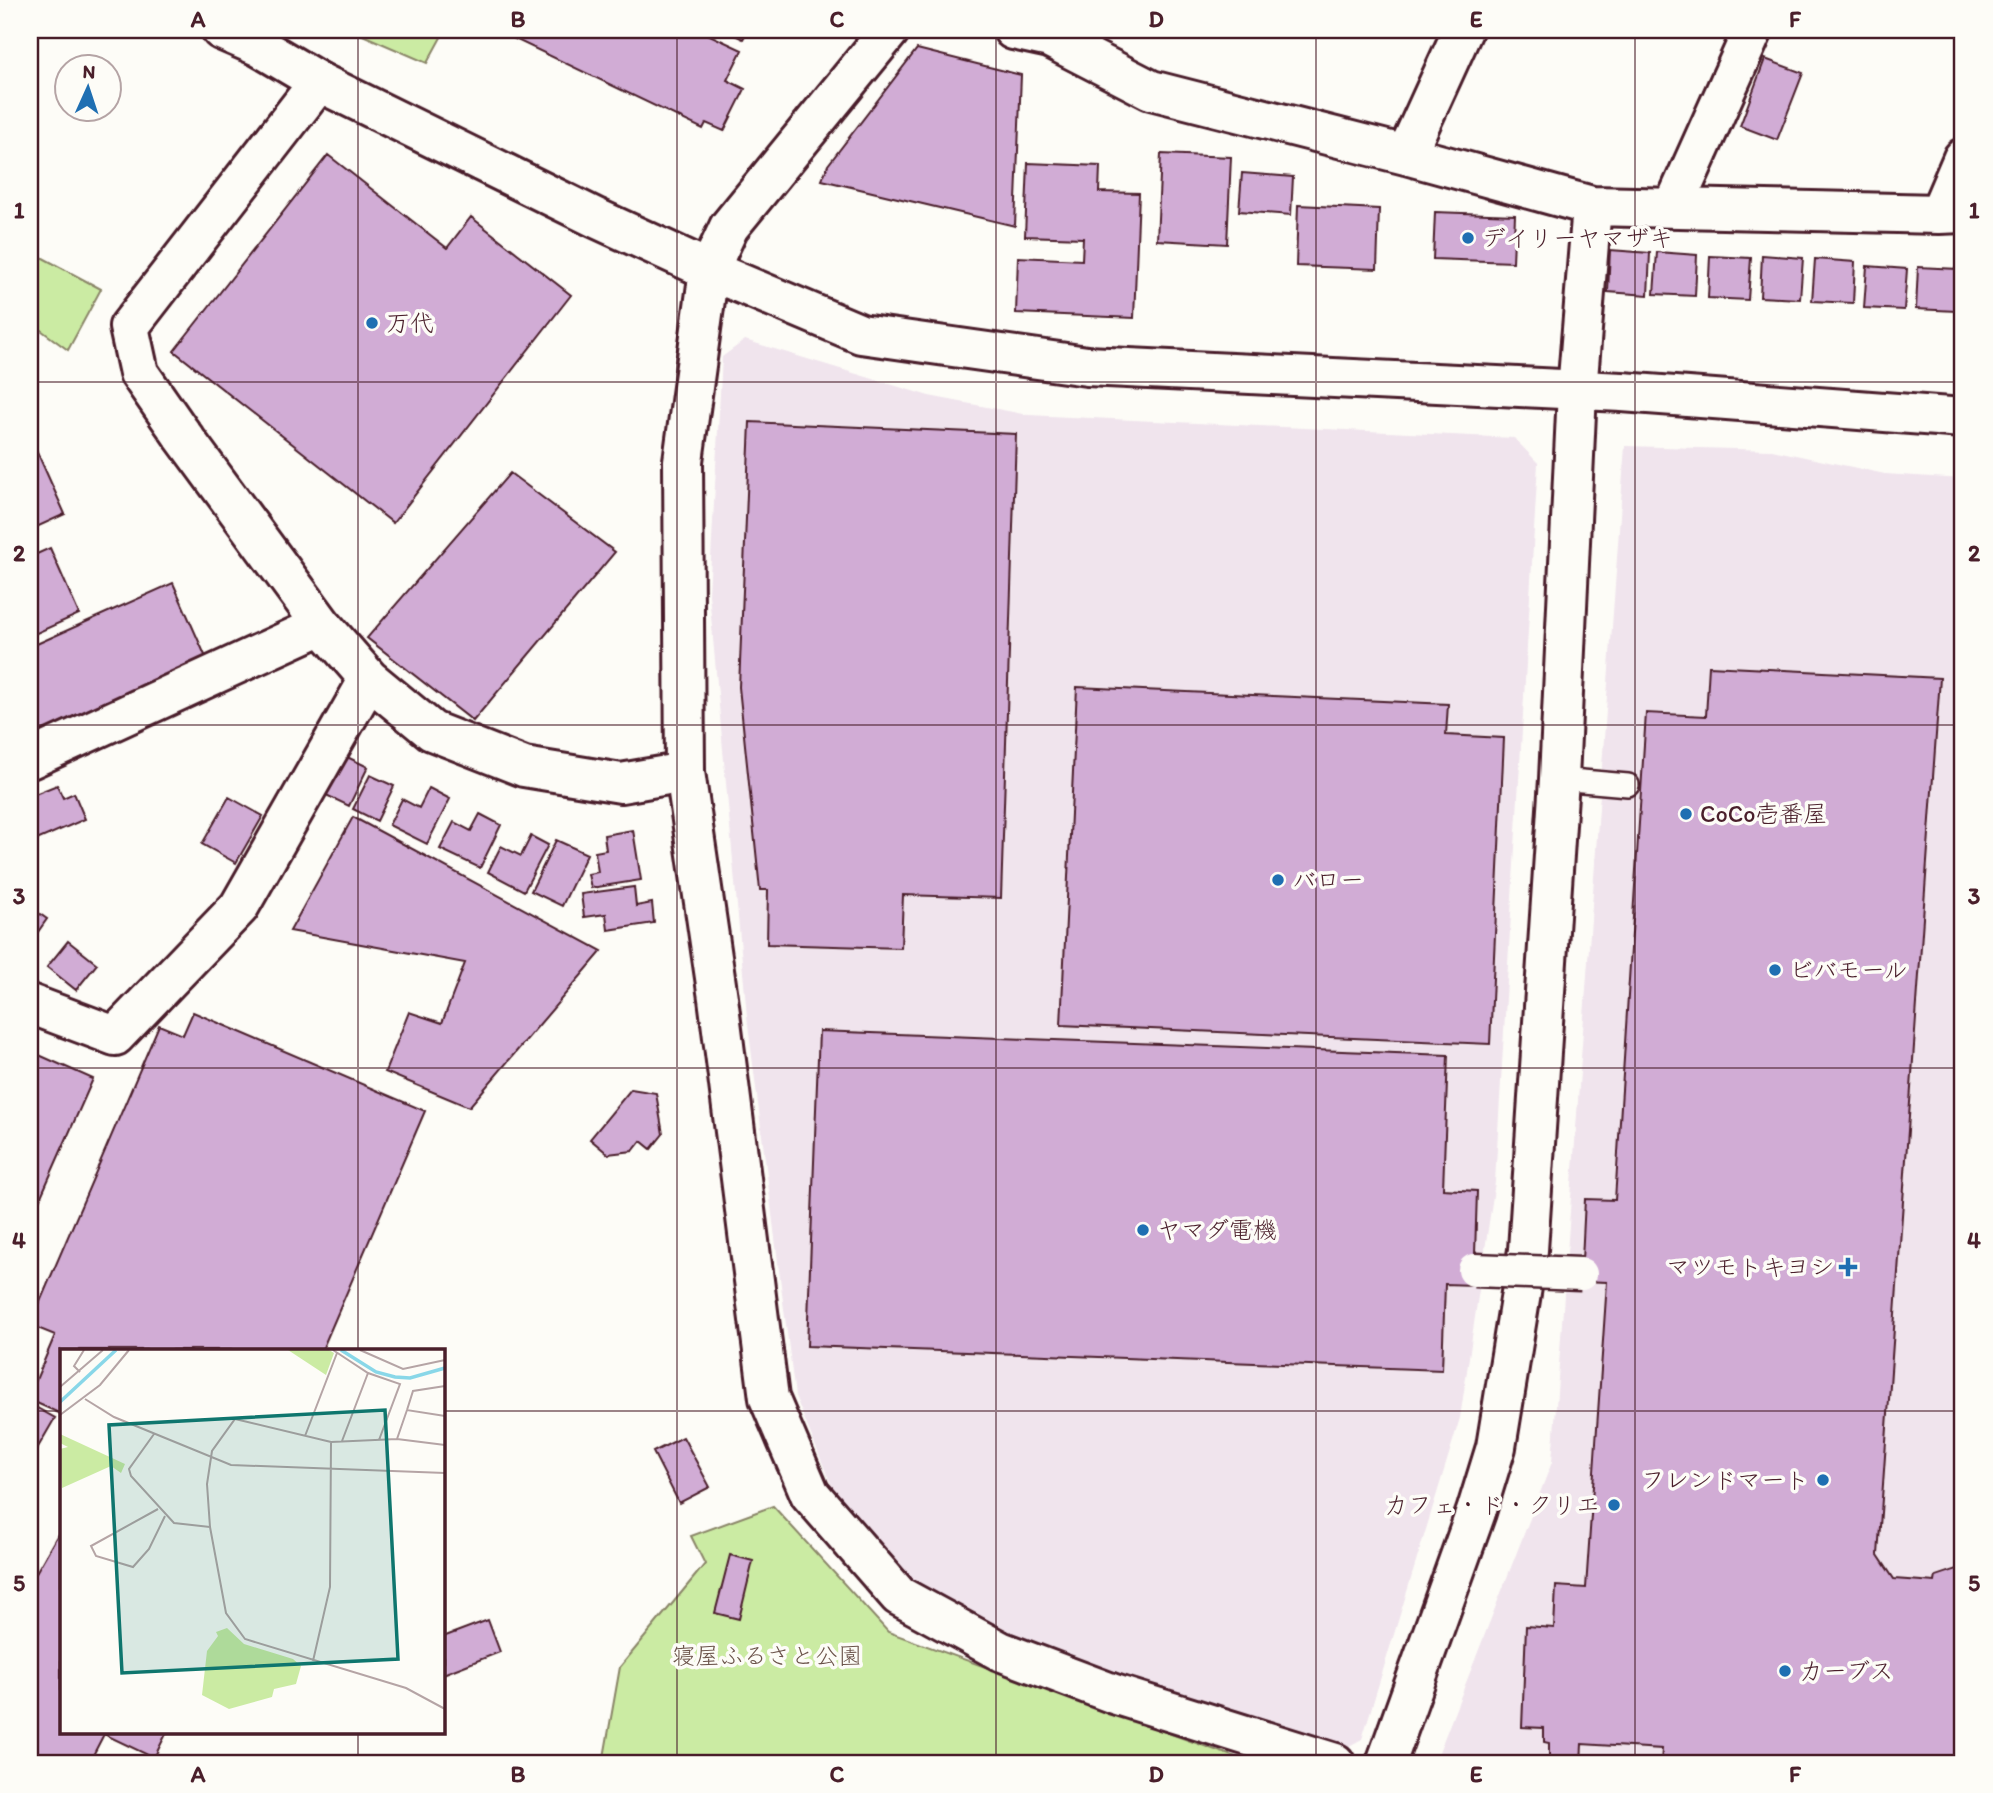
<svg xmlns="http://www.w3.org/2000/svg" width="1993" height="1793" viewBox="0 0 1993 1793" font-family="Itim,'Klee One',sans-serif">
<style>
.built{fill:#f0e4ed}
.green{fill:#cbeba3;stroke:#8a8567;stroke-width:2}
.building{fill:#d1acd5;stroke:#4a1f2b;stroke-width:2}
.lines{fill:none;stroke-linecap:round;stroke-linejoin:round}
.service-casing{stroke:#4a1f2b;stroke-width:26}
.minor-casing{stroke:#4a1f2b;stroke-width:44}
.tertiary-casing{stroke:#4a1f2b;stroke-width:44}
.service{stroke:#fdfcf7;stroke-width:21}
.minor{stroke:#fdfcf7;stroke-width:38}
.tertiary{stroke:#fdfcf7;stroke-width:38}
.pedestrian-bridge-casing{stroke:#4a1f2b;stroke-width:37;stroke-linecap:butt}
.pedestrian-bridge{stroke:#fdfcf7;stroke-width:32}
.grid{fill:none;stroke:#4a1f2b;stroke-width:2;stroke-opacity:0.55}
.poi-dot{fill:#1f6fb2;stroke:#fdfcf7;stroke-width:2.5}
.labels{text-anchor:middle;stroke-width:7;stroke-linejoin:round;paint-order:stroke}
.poi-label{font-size:24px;fill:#4a1f2b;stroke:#fdfcf7;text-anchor:start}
.park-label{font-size:24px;fill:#6a5249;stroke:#fdfcf7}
.inset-river{fill:none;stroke:#89d7e8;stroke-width:3.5}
.inset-road{fill:none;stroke:#b5a4a5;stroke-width:2}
.view{fill:#0f766e;fill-opacity:0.15;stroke:#0f766e;stroke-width:3.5}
.inset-edge{fill:none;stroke:#4a1f2b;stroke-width:3.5}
.neatline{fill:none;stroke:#4a1f2b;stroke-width:2.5}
.grid-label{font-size:23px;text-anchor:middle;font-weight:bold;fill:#4a1f2b}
</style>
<rect width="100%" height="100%" fill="#fdfcf7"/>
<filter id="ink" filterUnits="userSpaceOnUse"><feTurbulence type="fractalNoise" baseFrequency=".0143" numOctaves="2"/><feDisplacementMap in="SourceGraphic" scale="14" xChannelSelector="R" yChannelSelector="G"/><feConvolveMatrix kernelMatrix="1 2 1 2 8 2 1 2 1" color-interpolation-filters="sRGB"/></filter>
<g filter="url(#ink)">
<!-- built -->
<path class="built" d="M745 340 929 396 1028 415 1514 438 1538 463 1495 1182 1460 1418 1362 1739 1336 1753 1107 1677 963 1617 894 1570 833 1489 795 1396 747 1017 709 594 722 357Z
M1625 446 1772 450 1885 474 1963 479V1763H1445L1439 1752 1552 1462Z"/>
<!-- green -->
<path class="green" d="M351 30H445L427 63Z
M30 251 101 289 68 350 30 322Z
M773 1506 888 1632 1235 1757 1242 1763H603L620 1667 705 1564 691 1536Z"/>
<!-- building -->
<path class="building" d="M496 30H699L742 50 727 80 745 89 724 131 706 123 703 129Z
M724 30H748L743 39Z
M917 49 1021 75 1015 226 822 180 828 165Z
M1765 59 1803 73 1777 140 1740 126Z
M1161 154 1231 157 1227 244 1157 240Z
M328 155 447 248 471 217 571 295 393 523 174 351Z
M1028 163 1100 166 1099 192 1139 193 1134 318 1016 313 1018 257 1082 260 1083 238 1025 236Z
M1242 173 1293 177 1291 215 1239 211Z
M1298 205 1379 209 1377 269 1296 266Z
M1435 212 1515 215 1513 262 1433 259Z
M1610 250 1650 253 1648 295 1608 292Z
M1657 252 1697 255 1695 296 1654 294Z
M1762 255 1803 258 1800 299 1760 297Z
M1710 256 1751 258 1748 300 1708 298Z
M1815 259 1855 262 1853 303 1812 301Z
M1867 266 1907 269 1904 310 1864 308Z
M1918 267 1958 269 1956 311 1916 309Z
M750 422 1016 434 1001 898 903 895 901 948 767 944 768 890H760L739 687Z
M30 436 65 514 30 530Z
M510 473 615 552 473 721 367 638Z
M50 548 79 614 30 636V557Z
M173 583 208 662 30 741V647Z
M1709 666 1940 678 1878 1555 1894 1579 1935 1582 1936 1576 1963 1567V1763H1661L1662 1749 1582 1744 1581 1763H1549V1743L1544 1742V1728L1522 1727 1526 1626 1554 1628 1556 1586 1586 1588 1607 1282 1581 1281 1585 1199 1615 1200 1646 713 1706 716Z
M1077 687 1448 704 1446 735 1504 738 1490 1044 1061 1025Z
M343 755 368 767 349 806 324 794Z
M370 775 394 786 377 821 353 809Z
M57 785 63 798 74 793 85 819 30 843V796Z
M429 788 450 799 427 844 389 825 402 799 419 808Z
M229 797 263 816 236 863 202 844Z
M480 814 501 825 480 868 440 849 454 822 471 831Z
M353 817 602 951 469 1107 385 1072 409 1012 442 1023 465 963 290 931Z
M633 830 641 880 591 888 588 874 598 872 595 852 606 850 604 835Z
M531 836 548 845 524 891 488 872 501 846 521 856Z
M556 840 587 854 562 906 531 891Z
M634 887 636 906 652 903 654 923 608 930 606 914 584 917 581 894Z
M30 907 47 919 30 943Z
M68 941 97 964 76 990 47 967Z
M193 1012 425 1111 322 1350H61V1414L30 1400V1394L55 1335 30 1325 159 1025 183 1035Z
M819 1031 1448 1055 1443 1189 1477 1191 1474 1285 1445 1284 1442 1370 807 1346Z
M30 1051 93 1079 30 1221Z
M631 1089 656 1093 663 1134 651 1149 641 1141 633 1151 608 1154 590 1139Z
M30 1404 55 1418 30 1461Z
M683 1437 710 1487 679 1503 653 1452Z
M61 1529V1732H167L154 1758 104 1734 89 1763H30V1583Z
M730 1555 753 1561 739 1619 715 1613Z
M488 1620 500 1652 443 1674V1637Z"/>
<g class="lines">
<!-- service casing -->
<g class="service-casing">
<path id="service" d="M1559 779 1628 785"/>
</g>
<!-- minor casing -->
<g class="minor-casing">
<path id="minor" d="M890 30 729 227 709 270 683 461 685 772 718 998 769 1398 810 1494 899 1596 1000 1651 1114 1694 1335 1763
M1013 30 1050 38 1151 90 1406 155 1592 206 1939 214 1963 213
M319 82 129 327 139 373 180 432 322 625 369 679 432 731 524 767 621 783 685 772
M1406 155 1463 30
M1674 206 1753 30
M1939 214 1963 158
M30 759 322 625
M30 1004 115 1036 239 907 369 679
M1386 1763 1476 1512 1496 1447 1528 1250 1559 779 1577 391 1592 206"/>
</g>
<!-- tertiary casing -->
<g class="tertiary-casing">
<path id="tertiary" d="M221 30 258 46 319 82 596 218 709 270 861 334 1087 366 1622 392 1963 418"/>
</g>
<!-- service -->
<use href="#service" class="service"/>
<!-- minor -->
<use href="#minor" class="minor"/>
<!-- tertiary -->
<use href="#tertiary" class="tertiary"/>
<!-- pedestrian-bridge casing -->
<g class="pedestrian-bridge-casing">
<path id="pedestrian-bridge" d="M1474 1270 1581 1274"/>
</g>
<!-- pedestrian-bridge -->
<use href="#pedestrian-bridge" class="pedestrian-bridge"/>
</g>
</g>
<!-- grid -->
<path class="grid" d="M358 30V1350M677 30V1763M996 30V1763M1316 30V1763M1635 30V1763M30 382H1963M30 725H1963M30 1068H1963M30 1411H61M443 1411H1963M358 1732V1763"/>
<!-- markers -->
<g class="poi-dot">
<circle cx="1468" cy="238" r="7"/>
<circle cx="372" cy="323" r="7"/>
<circle cx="1686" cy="814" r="7"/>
<circle cx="1278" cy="880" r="7"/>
<circle cx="1775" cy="970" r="7"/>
<circle cx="1143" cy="1230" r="7"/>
<path d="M1844.5 1256.5h7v7h7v7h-7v7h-7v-7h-7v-7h7z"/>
<circle cx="1823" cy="1480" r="7"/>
<circle cx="1614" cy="1505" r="7"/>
<circle cx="1785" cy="1671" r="7"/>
</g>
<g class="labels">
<!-- poi labels -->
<g class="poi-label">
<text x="1482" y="246">デイリーヤマザキ</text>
<text x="386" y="331">万代</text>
<text x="1700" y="822">CoCo壱番屋</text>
<text x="1292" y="888">バロー</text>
<text x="1789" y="978">ビバモール</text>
<text x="1157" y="1238">ヤマダ電機</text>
<text x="1834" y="1275" text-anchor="end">マツモトキヨシ</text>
<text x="1809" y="1488" text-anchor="end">フレンドマート</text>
<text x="1600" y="1513" text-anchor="end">カフェ・ド・クリエ</text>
<text x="1799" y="1679">カーブス</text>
</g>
<!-- park labels -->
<g class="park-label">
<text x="767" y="1664">寝屋ふるさと公園</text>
</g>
</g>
<!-- overview -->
<g transform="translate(60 1349)">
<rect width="385" height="385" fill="#fdfcf7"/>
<path d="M228 1H269L274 4 266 26ZM0 85 65 115 61 124 51 117 2 139 0 100 8 98 0 94ZM167 279 184 295 233 310 241 317 236 335 214 340 212 348 169 360 142 346 147 302 158 287 156 283Z" fill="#cbeba3"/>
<path class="inset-river" d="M281 1 316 23 335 28 350 29 385 19M0 53 56 1"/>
<path class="inset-road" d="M273 1 308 24 340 35 319 91M300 1 343 20 385 11M20 23 14 17 24 1M0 38 43 1M25 50 54 68 171 116 385 124M347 61 353 42 385 37M0 66 40 36 69 1M94 85 69 120 71 127 114 174 150 178M245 87 277 4M337 90 347 61 385 67M282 92 308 24M385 96 337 90 271 93 175 70 152 102 147 135 150 178 166 264 185 290 346 339 385 360M98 160 31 197 36 207 73 218 89 200 105 167M253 312 270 238 271 93"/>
<path class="view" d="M325 61 338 310 62 324 49 76Z"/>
<rect width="385" height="385" class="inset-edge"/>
</g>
<!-- margin -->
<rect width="1993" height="1793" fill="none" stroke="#fdfcf7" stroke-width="77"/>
<!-- north arrow -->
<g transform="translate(88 88) rotate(3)"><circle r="33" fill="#fdfcf7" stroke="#b5a4a5" stroke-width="2"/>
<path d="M0-5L12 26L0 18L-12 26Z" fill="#1f6fb2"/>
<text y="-10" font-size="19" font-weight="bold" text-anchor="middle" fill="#4a1f2b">N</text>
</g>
<rect x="38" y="38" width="1916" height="1717" class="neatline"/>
<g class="grid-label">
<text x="198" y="27">A</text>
<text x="518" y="27">B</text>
<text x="837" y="27">C</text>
<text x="1156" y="27">D</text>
<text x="1476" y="27">E</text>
<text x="1795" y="27">F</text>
<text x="19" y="218">1</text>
<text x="1974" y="218">1</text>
<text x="19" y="561">2</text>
<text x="1974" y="561">2</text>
<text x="19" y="904">3</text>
<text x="1974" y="904">3</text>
<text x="19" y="1248">4</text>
<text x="1974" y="1248">4</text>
<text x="19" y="1591">5</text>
<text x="1974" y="1591">5</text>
<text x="198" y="1782">A</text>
<text x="518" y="1782">B</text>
<text x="837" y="1782">C</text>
<text x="1156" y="1782">D</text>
<text x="1476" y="1782">E</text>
<text x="1795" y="1782">F</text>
</g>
</svg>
